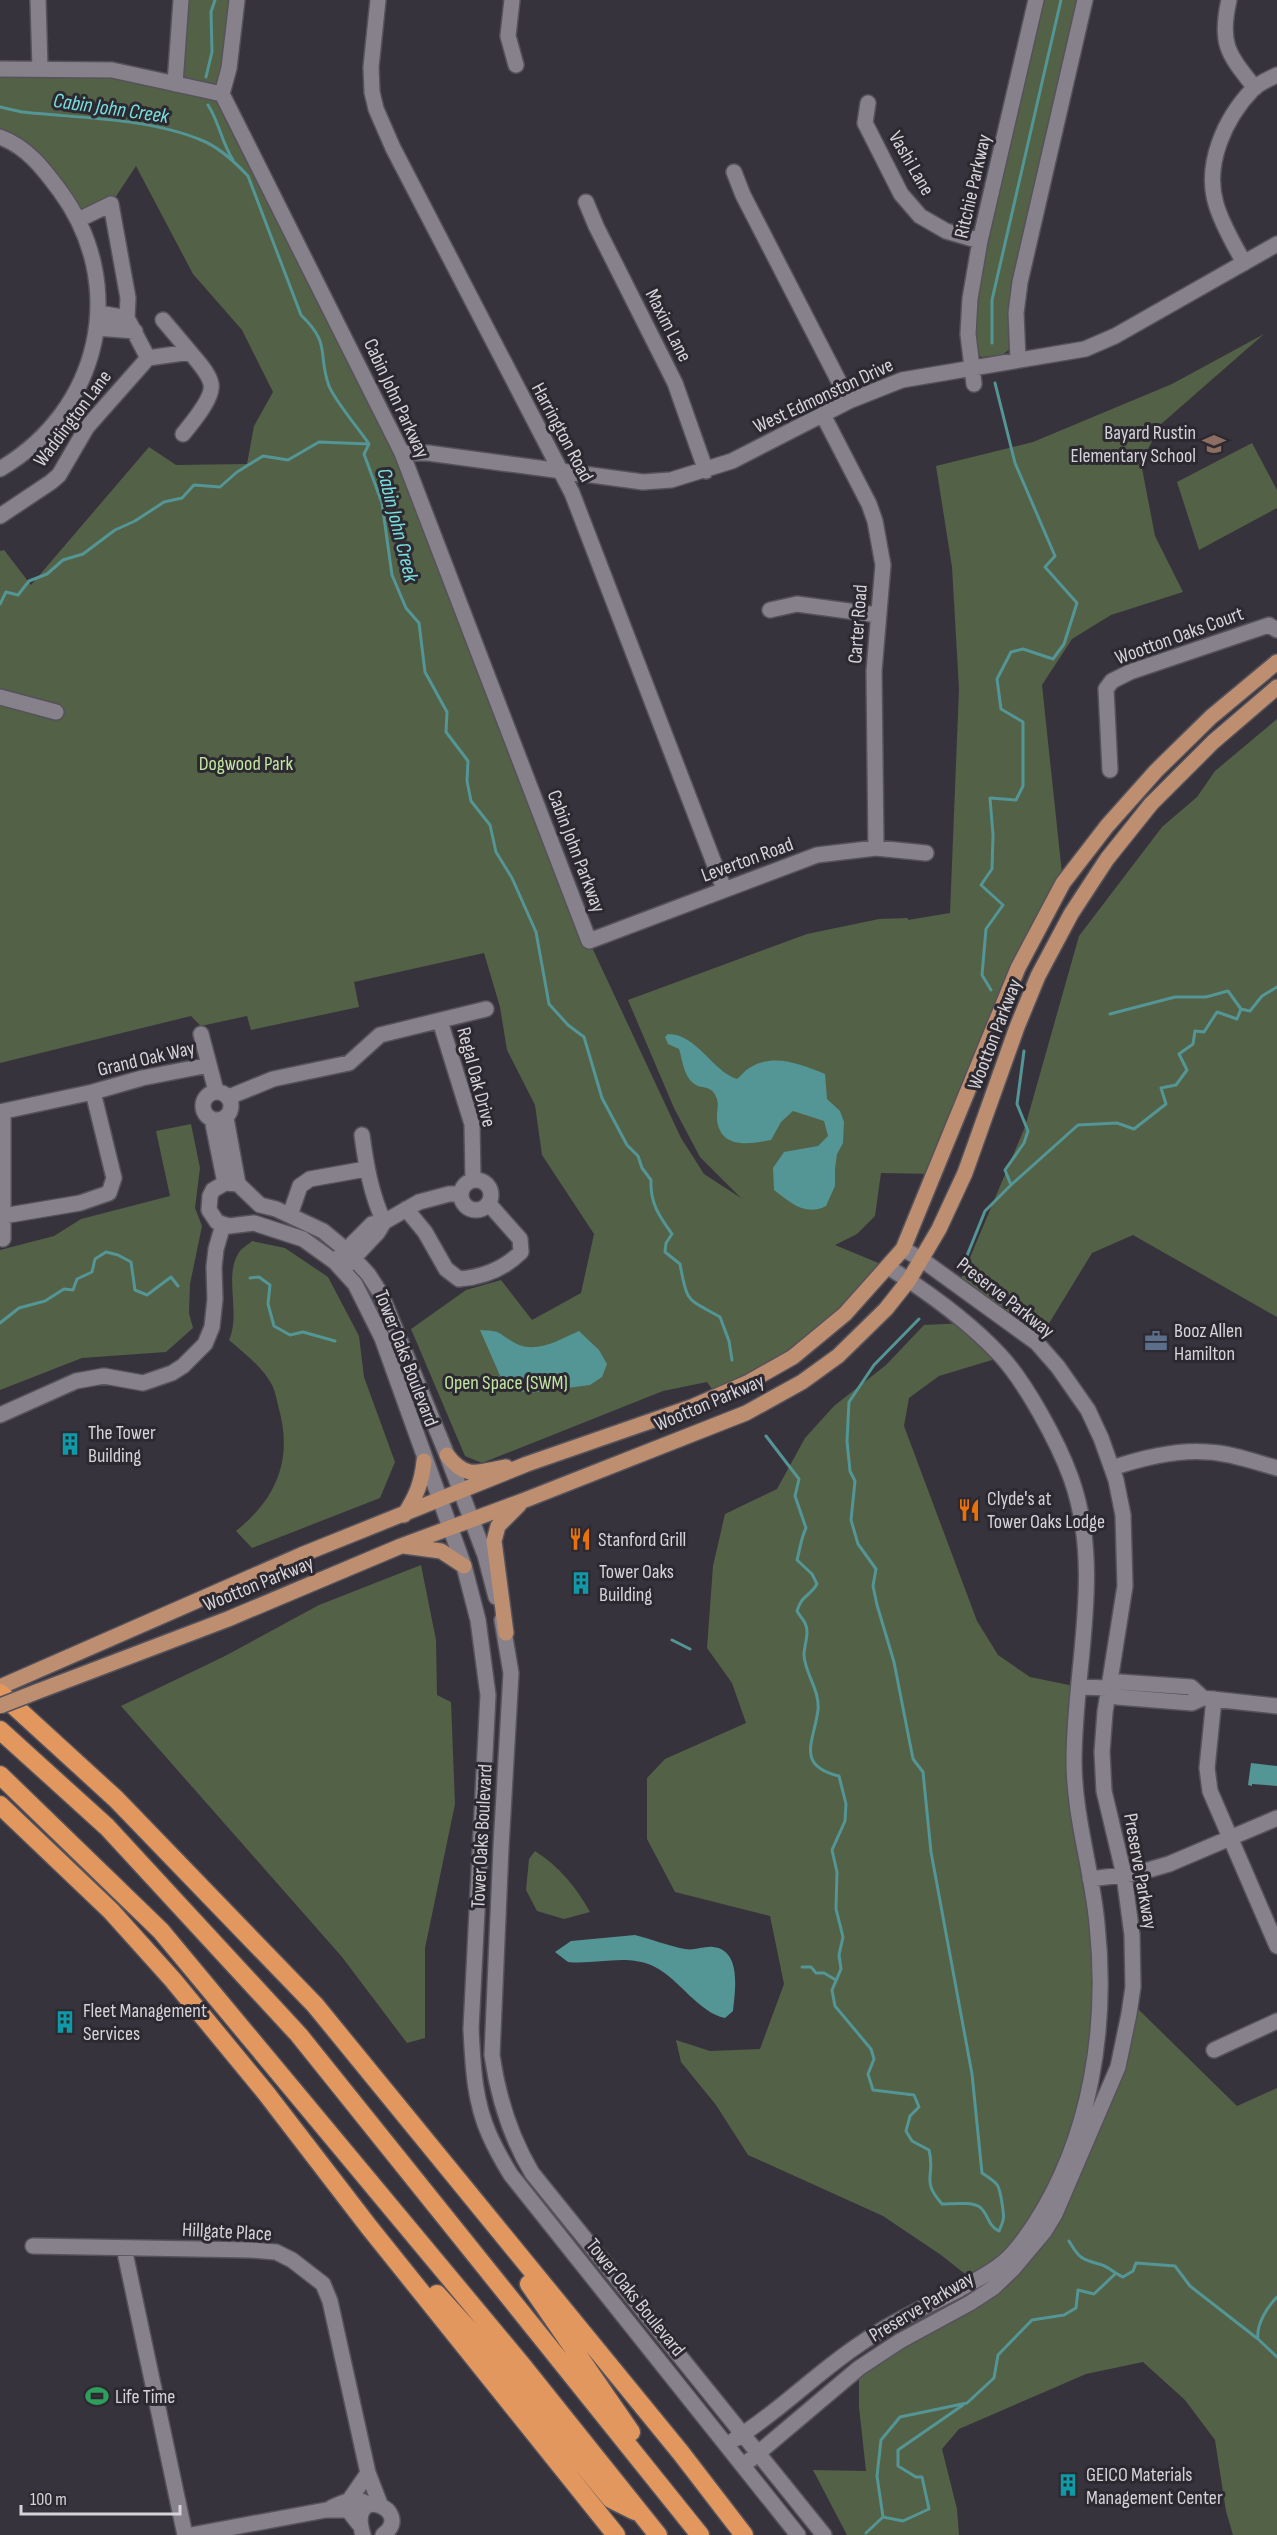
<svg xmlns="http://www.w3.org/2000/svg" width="1277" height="2535" viewBox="0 0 1277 2535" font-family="'Sofia Sans Condensed',sans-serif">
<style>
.green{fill:#536147}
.water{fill:#549595}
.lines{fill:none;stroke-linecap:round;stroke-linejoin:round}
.stream{stroke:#549595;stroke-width:3}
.minor-casing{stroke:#56525a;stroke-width:18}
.major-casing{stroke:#56525a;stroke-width:18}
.highway-casing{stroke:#56525a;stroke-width:21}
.minor{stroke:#86818b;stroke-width:15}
.major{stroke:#bd8e70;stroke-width:15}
.highway{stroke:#e2975e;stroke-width:18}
.major-bridge-casing{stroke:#56525a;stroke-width:18;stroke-linecap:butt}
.major-bridge{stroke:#bd8e70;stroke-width:15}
.labels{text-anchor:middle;stroke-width:6;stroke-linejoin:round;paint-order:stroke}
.street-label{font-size:20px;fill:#d6d3d9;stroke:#2d2931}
.poi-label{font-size:20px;fill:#d6d3d9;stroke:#2d2931;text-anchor:start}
.park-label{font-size:20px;fill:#c1e5a2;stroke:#2d2931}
.water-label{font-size:21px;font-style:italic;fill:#79e0e1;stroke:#2d2931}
</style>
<rect width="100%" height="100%" fill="#37333c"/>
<!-- green -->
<path class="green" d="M181 0H237L222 94 376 399 589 941 681 1138 704 1174 741 1198 700 1157 674 1108 628 1000 807 934 879 919 908 918V920L950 913 959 689 952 567 936 466 1033 442 1172 384 1264 334 1160 425 1141 463 1155 536 1183 592 1111 615 1072 639 1042 685 1063 883 936 1174 881 1173 875 1216 857 1234 835 1245 888 1267 793 1357 717 1396 707 1382 663 1391 482 1463 465 1456 411 1329 466 1290 501 1280 532 1320 581 1293 594 1234 542 1155 535 1105 507 1050 500 1007 484 953 354 982 359 1007 251 1030 247 1016 201 1026 191 1016 0 1063V551L4 550 31 585 149 447 176 465 247 464 254 426 273 392 242 330 193 274 136 166 111 204 78 220 56 185 0 137V69L40 68 175 84Z
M1041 0H1078L1010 304V349L1002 355 981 357 973 348 976 298 1000 191 1015 103Z
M1252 443 1277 490V508L1199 550 1177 482Z
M1277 719V1317L1133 1235 1092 1253 1037 1343 958 1286 1025 1127 1079 936 1162 827 1197 797 1215 771Z
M191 1124 200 1168 195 1208 202 1226 190 1284 189 1313 193 1328 166 1352 82 1358 0 1390V1250L54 1236 81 1219 170 1196 156 1131Z
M252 1241 285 1248 328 1277 359 1336 364 1377 395 1462 380 1498 252 1548 236 1531C276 1499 293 1460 279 1409 277 1402 276 1394 273 1387 264 1368 245 1354 229 1340 241 1314 224 1277 238 1254 240 1249 248 1245 252 1241Z
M966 1323 1002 1357 939 1376 909 1398 904 1426 977 1621 998 1655 1030 1677 1079 1687 1074 1764 1097 1924 1086 2101 1035 2223 974 2281 941 2255 883 2216 748 2155 716 2105 681 2062 676 2040 710 2051 760 2049 784 1984 770 1916 675 1892 647 1839V1778L665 1759 746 1723 732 1683 707 1648 713 1566 725 1514 777 1489 805 1438 834 1406 886 1365 924 1325Z
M421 1565 436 1640 437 1695 451 1702 455 1804 425 1948V2038L407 2043 342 1957 121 1706 225 1656 319 1605Z
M535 1851C560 1867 576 1887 590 1912L564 1919 537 1911 526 1890 529 1859Z
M1135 2006 1237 2106 1277 2088V2535H1233L1226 2511 1215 2440 1185 2400 1143 2362 1086 2374 959 2429 942 2449 957 2509 959 2535H847L813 2470 866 2471 859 2407V2368L970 2303 1044 2232Z"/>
<!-- water -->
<path class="water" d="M668 1034C697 1034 712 1071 737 1079 742 1075 746 1069 751 1067 775 1053 802 1065 825 1074L827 1099 840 1111 844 1122 843 1143 837 1154 835 1169V1186L826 1206C805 1217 790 1202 774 1190L773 1168 784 1152 818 1146 828 1136 824 1121 793 1111 781 1122 771 1140C751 1144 721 1150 717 1120 716 1110 721 1103 714 1093 710 1087 704 1088 698 1086 684 1080 683 1062 679 1049L668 1044 665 1037Z
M480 1330C503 1331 497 1333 515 1343 536 1355 560 1339 579 1331L599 1350 607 1364 602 1377 590 1385 528 1393 505 1387Z
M1251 1763 1277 1766V1786L1252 1784V1786L1248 1785Z
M635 1935C652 1939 668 1946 685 1949 694 1951 704 1946 713 1947 742 1950 735 1991 733 2011L725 2018C699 2013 679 1979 655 1967 627 1953 597 1965 568 1962L555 1952 571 1941Z"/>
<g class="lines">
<!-- stream -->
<path class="stream" d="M206 77 212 52 211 12 215 0
M208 105C220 124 221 141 233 160
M0 107 22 112C77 118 149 118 201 140 219 147 235 162 248 176L301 315C332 345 317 353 329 386 335 401 359 429 369 444L364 454 382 503 392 575 406 608 419 623 425 672 447 712 446 732 468 761 467 781 471 801 490 825 496 852 512 878 536 932 549 1004 568 1025 584 1037 602 1098 627 1145 638 1156 642 1168 651 1180C650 1203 659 1216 672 1234L666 1243 665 1252 680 1264C687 1304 687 1298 720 1317L729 1341 732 1360
M992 343V300L1061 0
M0 604 6 592 18 595 29 581 47 574 63 560 83 554 115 530 135 521 164 502 182 498 194 485 220 487 237 472 263 456 288 460 319 442 369 444
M991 990 982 975 986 929 1003 905 981 885 992 869 993 835 990 798 1016 800 1023 786V722L1001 709 997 679 1011 652 1023 649 1053 659 1064 644 1077 603 1045 567 1055 556 1015 463 995 383
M1110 1014 1175 997H1206L1228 991 1241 1009 1250 1011 1262 996 1277 987
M1011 1185 1078 1125 1117 1123 1134 1129 1166 1104 1161 1088 1176 1085 1187 1070 1179 1054 1193 1044 1195 1031 1204 1032 1217 1012 1237 1019 1241 1009
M964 1263 985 1211 1011 1185 1005 1170 1024 1143 1028 1131 1017 1104 1024 1051
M250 1278 259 1277 270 1285 268 1304 274 1326 290 1335 303 1332 335 1341
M0 1323 19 1308 45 1301 64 1289 73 1290 77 1279 92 1272 95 1259 106 1252 118 1255 131 1262 135 1290 147 1295 171 1277 178 1286
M478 1388 500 1384 503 1380
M766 1436 799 1479 795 1496 806 1528C801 1538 800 1549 797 1560L812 1574 817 1584C810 1597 802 1594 797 1611 799 1615 803 1619 805 1623 810 1633 804 1645 804 1655 805 1674 820 1690 818 1710 814 1742 795 1765 839 1776L846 1804 845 1821 832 1850 837 1872 836 1909 843 1937 839 1955 841 1969 832 1990 835 2006 871 2049 874 2059 868 2074 873 2090 914 2095 919 2107 910 2116 906 2131 912 2141 929 2150C936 2177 920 2179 942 2204 952 2204 973 2201 981 2208 989 2216 988 2226 999 2231 1005 2218 1004 2217 1002 2203 999 2184 999 2184 982 2173L972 2074 931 1852 923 1772 913 1759 894 1662 877 1605 873 1586 876 1569 858 1544 851 1520 855 1481 850 1471 847 1441 849 1402 874 1365 919 1319
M672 1640 690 1649
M802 1967H811L816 1973H824L836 1980
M1069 2241C1080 2260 1082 2259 1102 2265 1109 2267 1115 2274 1123 2277L1133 2271 1136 2263 1175 2266 1190 2286 1258 2339 1277 2357
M1258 2339C1256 2325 1267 2307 1277 2297
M883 2517 903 2521 929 2509 922 2477H916L898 2466V2450L963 2405
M866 2533 883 2517 877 2476 881 2440 900 2417 967 2403 994 2378 998 2355 1032 2320 1064 2315 1076 2308 1078 2290 1094 2294 1115 2274"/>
<!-- minor casing -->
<g class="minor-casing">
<path id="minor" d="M38 0 40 68
M378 0 371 67 372 92 376 109 393 148 572 493 724 889
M512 0 508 36 516 65
M1229 0C1219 44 1228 54 1255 88
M0 69 112 70 222 94 402 453 589 941 817 855 876 848 926 853
M175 84 181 0
M222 94 229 68 237 0
M868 103 865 123 901 194 920 216 946 231 980 241
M0 137C27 147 43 168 60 191 129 285 101 410 0 469
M734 172 743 195 849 401
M586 202 596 226 675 383 706 471
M1244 263C1234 244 1222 225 1216 204 1204 164 1225 118 1253 89 1259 83 1269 79 1277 75
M99 313 127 318
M163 320 190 352
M97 328 135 331
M148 358 190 352C197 361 209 373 211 384 214 397 192 423 183 434
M1018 360 1016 313 1020 282 1085 0
M974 384 968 334 970 299 980 241 1036 0
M823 415 869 504 875 521 883 565 874 671 876 848
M402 453H428L643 482 671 480 732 461 849 401 902 380 1085 349 1115 336 1277 244
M0 516 51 482 59 475 87 427 148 358 127 318 128 298 111 204 78 220
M770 610 797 604 878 615
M0 697 56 712
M1110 770 1106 689 1112 681 1130 672 1269 625 1277 630
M440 1021 472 1124 473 1180
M201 1034 216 1091
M203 1106a14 14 0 1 1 28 0a14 14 0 1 1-28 0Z
M229 1097 273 1079 349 1063 380 1035 486 1009
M0 1112 93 1092 142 1078 209 1065
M226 1118 238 1184
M212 1119 225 1183
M362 1135C366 1165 371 1194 384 1222
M461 1195a15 15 0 1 1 30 0a15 15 0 1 1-30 0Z
M406 1209 425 1232 446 1269 459 1279C483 1277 504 1269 521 1252L520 1239 489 1204
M290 1215 300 1186 310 1179 366 1169
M3 1216 80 1203 109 1193 114 1178 93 1092
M3 1239V1112
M339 1257 372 1224 384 1222 419 1202 449 1194H461
M347 1265 378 1232 384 1222
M0 1415 76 1381 104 1376 143 1383 172 1373 183 1366 205 1344 212 1327 215 1299 214 1267 216 1249 223 1225
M1112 1468C1142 1458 1176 1449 1208 1452 1231 1453 1255 1462 1277 1468
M496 1597 485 1555 447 1455 381 1294 368 1274 346 1250 323 1231 276 1209 260 1205 238 1184 225 1183 213 1190 210 1196 209 1210 217 1222 229 1226 254 1223 303 1239 335 1262 355 1284 382 1338 464 1566 478 1620 488 1695 471 2029C473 2065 474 2100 489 2134 495 2148 503 2162 511 2175L798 2535
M502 1620 511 1673 501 1847 492 2055C498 2097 510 2136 532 2173L824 2535
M1079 1687 1108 1688
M1203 1698 1191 1687 1120 1682 1108 1688 1117 1697 1192 1703 1203 1698 1277 1706
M1214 1699 1207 1768 1210 1791 1277 1946
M1090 1879 1138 1873 1169 1864 1277 1818
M1214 2050 1277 2021
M33 2246 251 2250 276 2252 292 2260 323 2284 330 2301 368 2473 380 2504
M124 2248 185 2535
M735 2439C779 2412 816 2373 860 2344 891 2322 926 2307 960 2289 976 2280 995 2271 1008 2258 1018 2249 1026 2237 1034 2225 1091 2137 1108 2027 1097 1924 1092 1870 1074 1816 1074 1761 1074 1667 1104 1570 1071 1478 1058 1442 1026 1383 1000 1355 968 1321 928 1292 888 1267
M750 2460 859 2368 900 2341 970 2303 993 2288 1013 2269 1044 2232 1055 2214 1118 2067 1129 2014 1133 1987 1132 1935 1124 1875 1104 1791 1102 1752 1105 1712 1125 1586 1123 1515 1116 1480 1101 1438 1088 1410 1058 1367 1037 1343 921 1259 903 1249
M350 2499 368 2473
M331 2508C346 2501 355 2495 369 2505
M191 2535 326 2510H348L359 2524
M363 2535C346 2481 416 2510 383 2535"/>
</g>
<!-- major casing -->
<g class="major-casing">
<path id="major" d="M447 1455C466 1480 478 1472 506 1467
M404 1515C416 1497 422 1482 424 1461
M404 1546 441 1551 464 1566
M506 1633 494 1541 498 1526 519 1505
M0 1687 301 1555 527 1464 694 1406 747 1383 793 1357 845 1314 903 1249 1018 968 1063 883 1107 826 1156 771 1211 717 1277 662
M36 1692 228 1619 401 1546 525 1500 746 1413 802 1382 838 1356 886 1309 909 1280 939 1229 965 1173 1017 1027 1038 976 1071 914 1107 859 1151 804 1213 742 1277 687"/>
</g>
<!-- highway casing -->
<g class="highway-casing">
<path id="highway" d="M0 1693 116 1799 315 2005 681 2453 744 2535
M0 1730 107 1827 299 2035 700 2535
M0 1775 161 1931 522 2365 658 2535
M0 1805 111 1911 173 1980 266 2093 369 2227 616 2535
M529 2284 631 2432
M437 2294 501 2365 611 2499 635 2511"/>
</g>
<!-- minor -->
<use href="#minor" class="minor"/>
<!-- major -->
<use href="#major" class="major"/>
<!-- highway -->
<use href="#highway" class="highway"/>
<!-- major-bridge casing -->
<g class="major-bridge-casing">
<path id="major-bridge" d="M0 1706 36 1692"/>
</g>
<!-- major-bridge -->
<use href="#major-bridge" class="major-bridge"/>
</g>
<!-- icons -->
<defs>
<g id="school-bare" transform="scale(1.8)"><path d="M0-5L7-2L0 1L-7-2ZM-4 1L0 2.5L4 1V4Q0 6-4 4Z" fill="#8d6e63" stroke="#2d2931" stroke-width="2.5" paint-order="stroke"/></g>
<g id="office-bare" transform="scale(1.8)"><path d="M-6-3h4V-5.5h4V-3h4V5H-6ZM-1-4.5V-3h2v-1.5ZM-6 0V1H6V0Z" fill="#5c6f8a" stroke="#2d2931" stroke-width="2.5" paint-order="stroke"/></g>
<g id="building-bare" transform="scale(1.8)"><path d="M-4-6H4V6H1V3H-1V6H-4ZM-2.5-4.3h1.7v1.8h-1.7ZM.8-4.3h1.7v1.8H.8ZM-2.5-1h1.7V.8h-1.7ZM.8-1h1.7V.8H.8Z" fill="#0f9aa8" stroke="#2d2931" stroke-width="2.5" paint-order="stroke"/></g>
<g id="restaurant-bare" transform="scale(1.8)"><path d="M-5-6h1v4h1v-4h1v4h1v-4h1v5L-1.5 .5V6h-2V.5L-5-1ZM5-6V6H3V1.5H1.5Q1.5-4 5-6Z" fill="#e8710a" stroke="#2d2931" stroke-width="2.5" paint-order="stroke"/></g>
<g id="stadium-bare" transform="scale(1.8)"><path d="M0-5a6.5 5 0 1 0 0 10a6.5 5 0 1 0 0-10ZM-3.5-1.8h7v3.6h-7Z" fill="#2e9e5b" stroke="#2d2931" stroke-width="2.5" paint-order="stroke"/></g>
</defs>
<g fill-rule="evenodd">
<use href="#school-bare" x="1214" y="444"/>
<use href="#office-bare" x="1156" y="1341"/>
<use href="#building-bare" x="70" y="1444"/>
<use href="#restaurant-bare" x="969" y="1510"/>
<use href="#restaurant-bare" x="580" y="1539"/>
<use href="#building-bare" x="581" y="1583"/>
<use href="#building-bare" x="65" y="2022"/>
<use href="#stadium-bare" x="97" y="2396"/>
<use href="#building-bare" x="1068" y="2485"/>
</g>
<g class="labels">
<!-- street labels -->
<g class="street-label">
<text transform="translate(912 163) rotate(60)" y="7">Vashi Lane</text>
<text transform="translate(972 186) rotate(-77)" y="7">Ritchie Parkway</text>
<text transform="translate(669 325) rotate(63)" y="7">Maxim Lane</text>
<text transform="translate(823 395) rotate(-25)" y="7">West Edmonston Drive</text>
<text transform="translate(397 398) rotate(65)" y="7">Cabin John Parkway</text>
<text transform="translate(72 418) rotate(-53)" y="7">Waddington Lane</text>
<text transform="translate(563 432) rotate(62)" y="7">Harrington Road</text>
<text transform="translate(857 624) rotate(-86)" y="7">Carter Road</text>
<text transform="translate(1179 635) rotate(-20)" y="7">Wootton Oaks Court</text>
<text transform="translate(577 851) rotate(69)" y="7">Cabin John Parkway</text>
<text transform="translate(747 859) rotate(-20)" y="7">Leverton Road</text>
<text transform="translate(994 1034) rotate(-69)" y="7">Wootton Parkway</text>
<text transform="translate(146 1058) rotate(-13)" y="7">Grand Oak Way</text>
<text transform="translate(477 1077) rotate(75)" y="7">Regal Oak Drive</text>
<text transform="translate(1006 1297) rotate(38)" y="7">Preserve Parkway</text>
<text transform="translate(407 1358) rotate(69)" y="7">Tower Oaks Boulevard</text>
<text transform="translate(709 1402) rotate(-23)" y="7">Wootton Parkway</text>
<text transform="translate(258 1583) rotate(-22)" y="7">Wootton Parkway</text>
<text transform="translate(481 1836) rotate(-87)" y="7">Tower Oaks Boulevard</text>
<text transform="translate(1141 1871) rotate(80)" y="7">Preserve Parkway</text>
<text transform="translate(227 2231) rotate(3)" y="7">Hillgate Place</text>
<text transform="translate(636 2297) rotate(51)" y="7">Tower Oaks Boulevard</text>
<text transform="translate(921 2306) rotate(-31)" y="7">Preserve Parkway</text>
</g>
<!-- poi labels -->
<g class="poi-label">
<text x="1196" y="439" text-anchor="end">Bayard Rustin<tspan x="1196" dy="23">Elementary School</tspan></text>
<text x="1174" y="1337">Booz Allen<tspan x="1174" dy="23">Hamilton</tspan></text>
<text x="88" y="1439">The Tower<tspan x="88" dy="23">Building</tspan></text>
<text x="987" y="1505">Clyde's at<tspan x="987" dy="23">Tower Oaks Lodge</tspan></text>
<text x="598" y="1546">Stanford Grill</text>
<text x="599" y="1578">Tower Oaks<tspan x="599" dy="23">Building</tspan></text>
<text x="83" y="2017">Fleet Management<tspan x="83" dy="23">Services</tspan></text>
<text x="115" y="2403">Life Time</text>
<text x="1086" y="2481">GEICO Materials<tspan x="1086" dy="23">Management Center</tspan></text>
</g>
<!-- park labels -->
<g class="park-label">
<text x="246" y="770">Dogwood Park</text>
<text x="506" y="1389">Open Space (SWM)</text>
</g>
<!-- water labels -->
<g class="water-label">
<text transform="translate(111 108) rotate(8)" y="7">Cabin John Creek</text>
<text transform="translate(398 525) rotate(76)" y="7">Cabin John Creek</text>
</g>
</g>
<!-- scale -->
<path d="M21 2505v9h159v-9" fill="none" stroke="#d6d3d9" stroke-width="3"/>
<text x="30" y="2505" font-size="18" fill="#d6d3d9" stroke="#2d2931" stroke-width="4.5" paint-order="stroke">100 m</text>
</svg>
